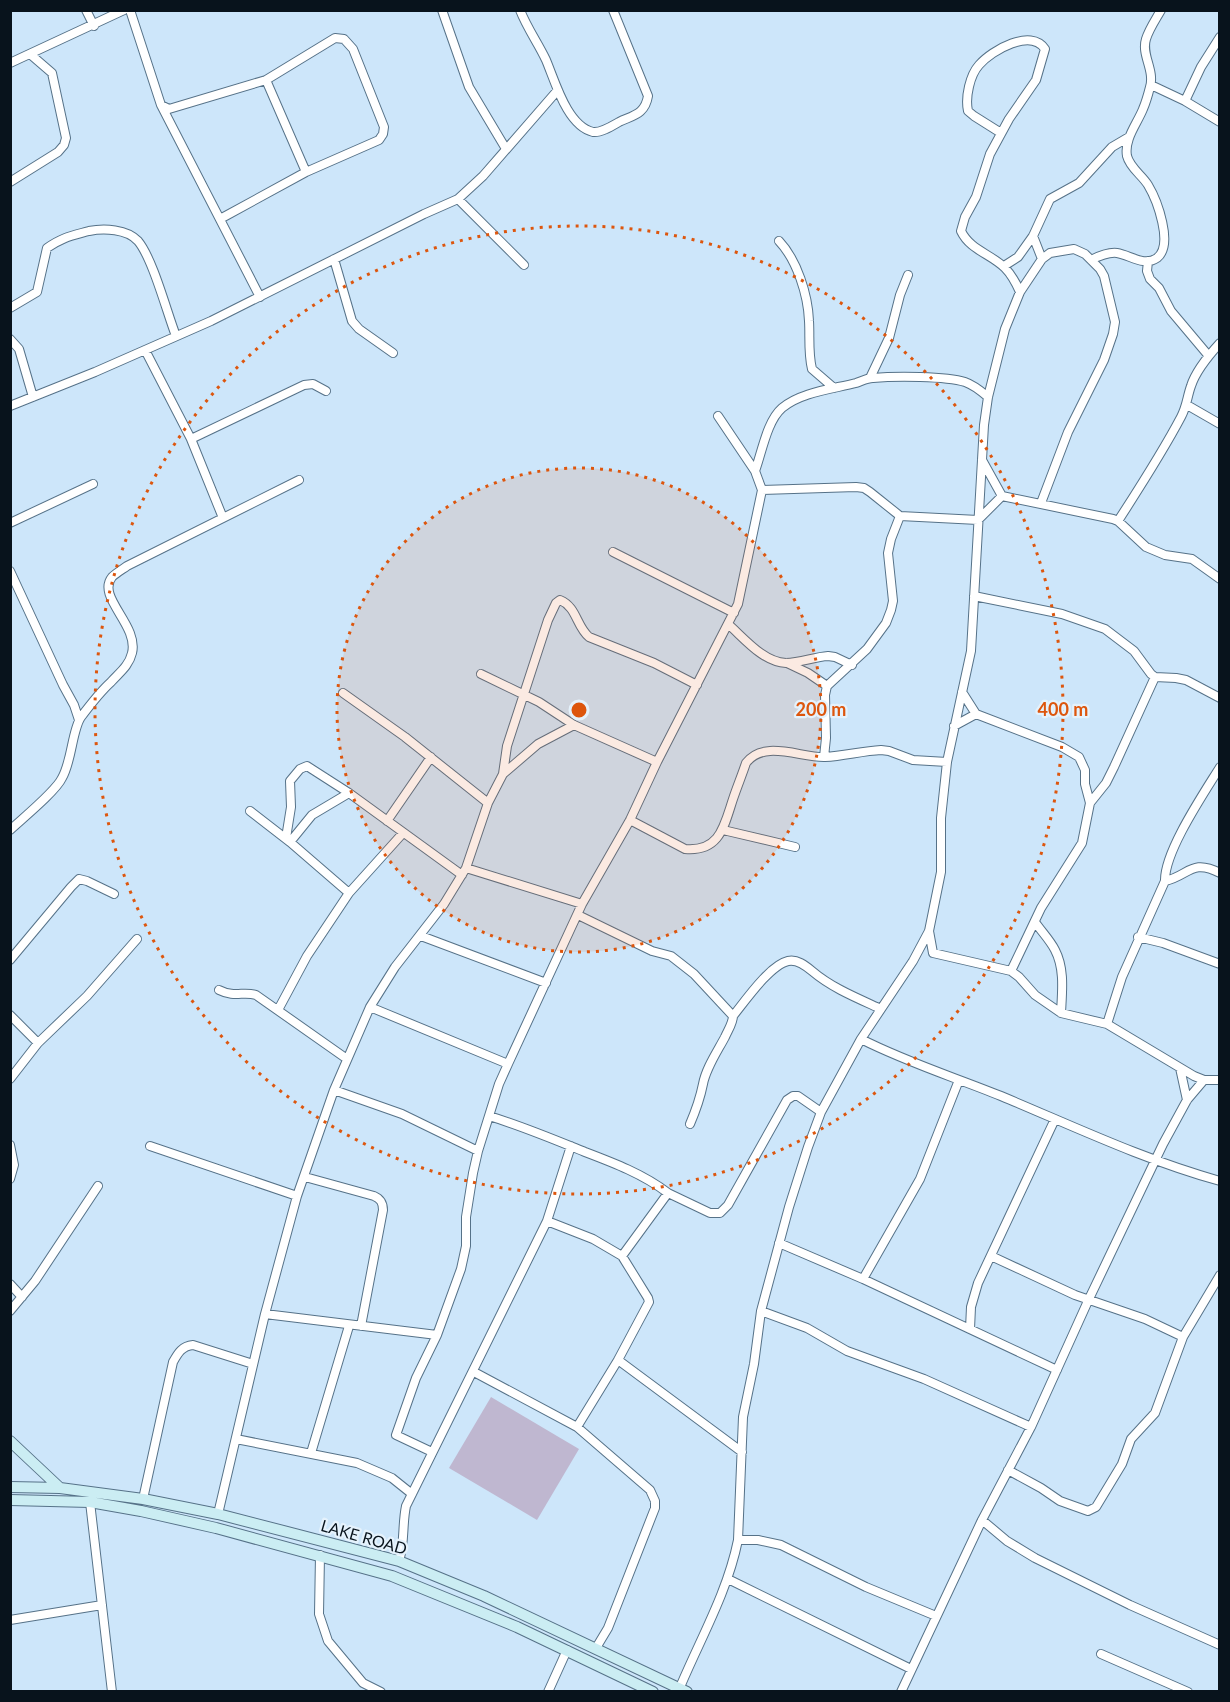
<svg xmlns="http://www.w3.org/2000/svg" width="1230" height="1702" viewBox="0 0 1230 1702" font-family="Lato,sans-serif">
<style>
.green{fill:#bfb7d0}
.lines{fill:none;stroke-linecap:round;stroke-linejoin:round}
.street-casing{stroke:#567288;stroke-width:10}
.secondary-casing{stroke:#567288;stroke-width:12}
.street{stroke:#fff;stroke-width:8}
.secondary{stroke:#cbedf3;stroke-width:10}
.ring{fill:none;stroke:#dd560d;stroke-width:3;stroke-dasharray:3 6}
.labels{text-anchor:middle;stroke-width:4.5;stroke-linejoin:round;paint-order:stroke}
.street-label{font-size:16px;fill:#08131c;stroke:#e5f2fc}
.centre{fill:#dd560d;stroke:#e5f2fc;stroke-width:3}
.ring-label{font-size:18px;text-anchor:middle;font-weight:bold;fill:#dd560d;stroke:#e5f2fc;stroke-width:4.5;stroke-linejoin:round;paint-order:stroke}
</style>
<rect width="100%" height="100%" fill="#cde6fa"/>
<!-- green -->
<path class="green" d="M491 1397 579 1449 537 1520 449 1468Z"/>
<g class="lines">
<!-- street casing -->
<g class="street-casing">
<path id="street" d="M86 10 94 26
M130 10 161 105 169 109 266 80 335 38 344 39 353 49 384 127 383 134 379 140 306 172 220 219
M442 10 469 87 506 149
M520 10C527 28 538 43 546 60 555 81 567 126 593 132 601 133 612 126 619 122 634 115 645 114 648 96L613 10
M10 63 124 10
M266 80 306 172
M1151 85 1185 101 1220 122
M1185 101 1201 67 1220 37
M161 105 260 297
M1001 133 974 116 968 111C965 97 970 75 979 65 992 50 1031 28 1045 49L1036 80 1009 119 990 154 976 197 965 217 961 231C970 250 991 254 1005 268 1012 275 1016 283 1020 292
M10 182 58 152 64 145 66 138 52 73 30 54
M458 199 524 265
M1033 236 1042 259
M779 241C797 260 808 295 809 321 810 337 808 353 812 369L834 388
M334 259 352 321 359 329 393 353
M1091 260C1099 256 1109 252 1117 253 1130 255 1144 267 1157 258 1174 245 1157 200 1148 185 1142 175 1130 168 1127 156 1124 139 1137 124 1143 109 1146 102 1148 95 1150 87 1155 70 1141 55 1146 39 1149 29 1156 19 1161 10
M1148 261 1147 271 1150 279 1159 288 1171 311 1208 355
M1004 266 1018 257 1033 236 1050 199 1079 183 1112 147 1129 137
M10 308 37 292 47 248C63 237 71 236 89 231 104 228 127 229 138 241 153 259 167 313 176 336
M10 339 19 349 33 397
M145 350 191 439 223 518
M870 378 889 338 900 295 908 275
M1187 405 1220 424
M10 406 95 372 211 321 424 214 458 199 483 176 557 91
M191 439 304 385 313 384 326 391
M982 460 1002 496
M755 471C762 452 767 421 782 408 801 392 833 389 856 383 862 381 867 378 873 378 895 376 946 376 965 382 974 385 981 391 988 397
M762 490 856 487 864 488 870 492 900 516 978 520 1002 496 1113 519 1118 521 1146 547 1165 555 1192 559 1220 579
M1118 521C1140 487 1162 453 1181 417 1187 406 1187 397 1191 386 1196 370 1209 355 1220 343
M10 523 93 484
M613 552 734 613
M10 571 63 685 74 705 79 720
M974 596 1062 614 1105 629 1134 651 1151 674 1155 677 1176 678 1186 680 1220 698
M728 624C744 638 763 662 786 663 800 663 814 657 828 656L835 657 852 665
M787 663 808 673 827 686
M481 674 539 702 574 725 657 762
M962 692 976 714 1062 747 1079 757 1085 770V784L1090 803
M343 693 405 737 488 803
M954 726 976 714
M824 757 826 738 825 695 827 686 867 649 886 623 891 610 893 601 888 553 891 539 900 516
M503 774 507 746 548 620 556 603 560 600C577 607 576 626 589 637L654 663 697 685
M250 811 290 842 349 893 403 833
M630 820 685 849C720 852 724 826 733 799 737 787 742 775 746 763 764 739 801 758 825 757 844 756 862 751 881 750L889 751 913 760 947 762
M387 821 431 757
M10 830C23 818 56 791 62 778 72 761 72 730 81 717 90 705 100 692 111 682 119 673 129 666 132 653 139 625 96 597 112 577 116 573 123 569 127 566L299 480
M723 830 795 847
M286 838 291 807 290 781 300 769 307 766 349 793 462 875
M290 842 312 815 349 793
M466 868 488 803 503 774 538 744 574 725
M1220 873C1191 858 1189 876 1165 881L1122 977 1107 1024 1194 1076 1204 1080H1220
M1165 881C1164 852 1204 793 1220 767
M578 915 652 951 671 956 694 974 733 1016
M1035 922C1041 931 1050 940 1055 950 1065 969 1062 992 1061 1013
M929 931 933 953 1011 971 1019 977 1035 995 1061 1013 1107 1024
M421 936 546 983
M1138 937 1163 943 1220 964
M10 960 71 887 79 879 87 881 114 894
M1011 971 1041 908 1082 843 1090 803 1106 783 1114 767 1155 677
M219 990C235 998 243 991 256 995L347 1059
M278 1010 307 956 349 893
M10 1015 38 1043
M861 1039 913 961 929 931 941 872V818L947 762 971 651 984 425 988 397 1005 329 1020 292 1042 259 1050 253 1074 249 1085 254 1100 269 1104 276 1115 322 1113 334 1104 360 1068 432 1041 503
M508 1064 582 904
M1180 1068 1187 1100
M10 1079 38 1043 87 996 137 939
M334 1090 402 1114 478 1151 499 1084 508 1064 370 1007
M489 1116C522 1126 553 1139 585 1152 614 1163 643 1174 668 1193
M690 1124C696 1110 700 1099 703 1084 706 1068 717 1052 725 1037 728 1030 733 1023 733 1016 745 1001 770 965 788 961 797 959 805 965 812 971 832 988 857 998 881 1009
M10 1145 14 1165 10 1179
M150 1146 297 1196
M305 1177 374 1196C381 1199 383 1203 383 1210L361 1326
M547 1221 571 1146
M779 1243 863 1279 1057 1370
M991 1256 1075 1295 1145 1319 1183 1337 1155 1413 1131 1439 1122 1464 1096 1507 1088 1511 1060 1501 1041 1488 1008 1470
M863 1279 920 1179 959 1080
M10 1284 22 1297
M10 1311 35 1281 98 1186
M761 1311 807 1328 847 1351 924 1379 1031 1427
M265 1314 437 1335 461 1269 466 1246V1217L473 1173 478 1151
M970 1329 971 1307 978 1283 1055 1119
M1183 1337 1220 1275
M618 1360 742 1452
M474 1372 577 1427 618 1360 649 1302 648 1298 622 1256
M577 1427 650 1490 655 1501V1508L608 1628 596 1648
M236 1439 357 1463 392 1478 412 1494
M432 1452 396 1435 416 1378 437 1335
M311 1453 349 1326
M143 1499 173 1362C178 1353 182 1346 193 1345L253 1364
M90 1502 112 1692
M218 1514 265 1314 297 1196 334 1090 370 1007 395 967 444 904 466 868 582 904 630 820 657 762 738 604 762 490 755 471 718 416
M982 1520 1007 1541 1035 1558 1130 1605 1220 1645
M738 1540H758L781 1545 866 1587 936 1616
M320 1555 319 1614 328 1641 363 1683 381 1692
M399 1561C405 1543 402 1525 406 1506L547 1221 593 1239 622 1256 668 1193 710 1213H720L728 1205 787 1100 793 1096H798L821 1112
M728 1579 911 1669
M10 1620 102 1605
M1101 1654 1188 1692
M548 1692 567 1650
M678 1692C699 1641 727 1594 738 1540L743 1417 754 1364 761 1311 789 1207 808 1147 821 1112 861 1039C906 1062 954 1077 1001 1096 1073 1126 1144 1160 1220 1181
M901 1692 982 1520 1031 1427 1088 1301 1163 1144 1187 1100 1204 1080"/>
</g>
<!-- secondary casing -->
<g class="secondary-casing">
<path id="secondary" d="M10 1441 60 1488
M10 1487 60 1488 143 1499 218 1514 399 1561 484 1596 687 1692
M10 1500 90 1502 141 1511 216 1528 392 1576 517 1627 653 1692"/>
</g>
<!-- street -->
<use href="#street" class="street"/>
<!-- secondary -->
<use href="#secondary" class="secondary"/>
</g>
<!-- distance rings -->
<circle cx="579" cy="710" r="242" fill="#dd560d" fill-opacity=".12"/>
<g class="ring">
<circle cx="579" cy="710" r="242"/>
<circle cx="579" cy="710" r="484"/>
</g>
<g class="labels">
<!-- street labels -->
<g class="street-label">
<text transform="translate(364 1537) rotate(16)" y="6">LAKE ROAD</text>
</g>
</g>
<circle cx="579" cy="710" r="9" class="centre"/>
<g class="ring-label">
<text x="821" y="716">200 m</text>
<text x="1063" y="716">400 m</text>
</g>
<!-- border -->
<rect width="1230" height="1702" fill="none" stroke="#08131c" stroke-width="24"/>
</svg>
